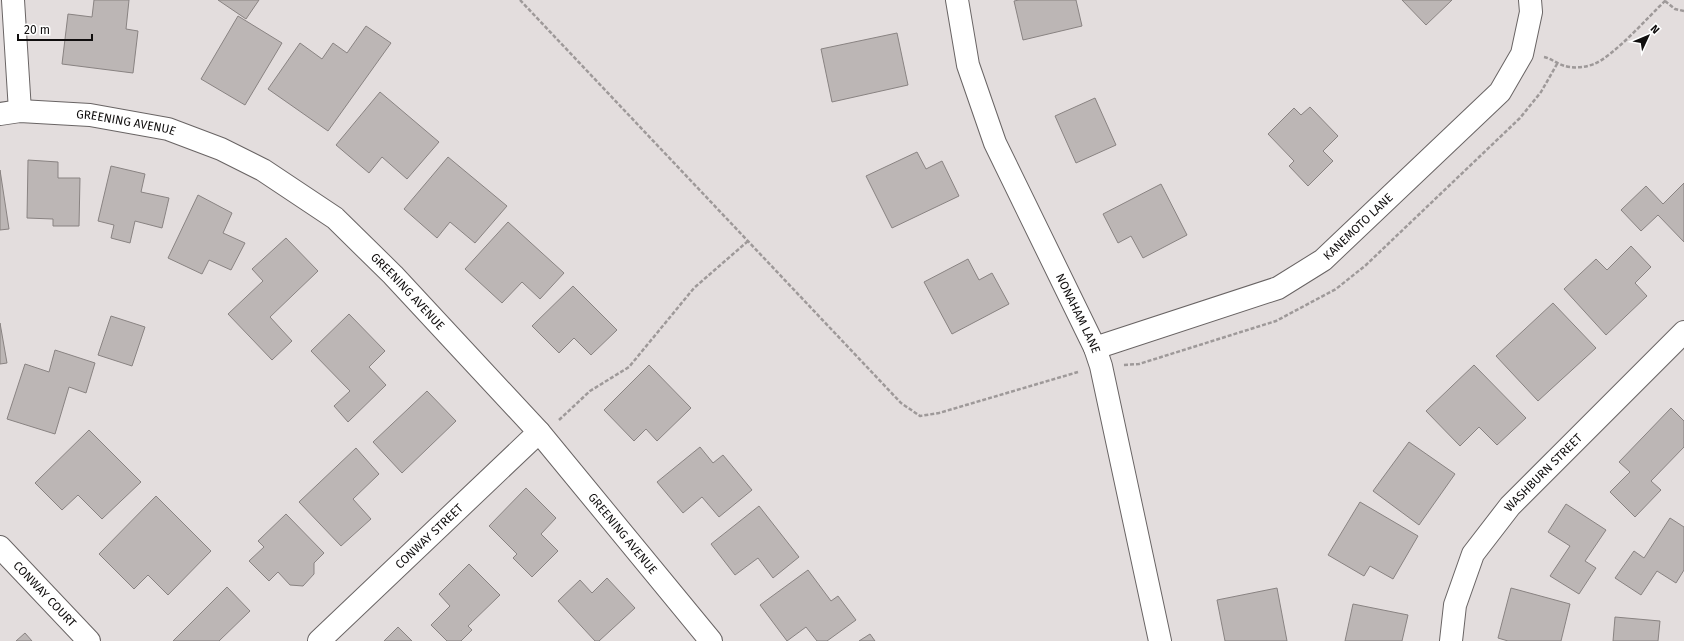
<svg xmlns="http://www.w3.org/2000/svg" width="1684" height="641" viewBox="0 0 1684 641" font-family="'Fira Sans',sans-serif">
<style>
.building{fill:#bcb6b5;stroke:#898382}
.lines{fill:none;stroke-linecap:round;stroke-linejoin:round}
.minor-casing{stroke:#696464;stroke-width:24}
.path{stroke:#9e9999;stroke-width:2.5;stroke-dasharray:4 2;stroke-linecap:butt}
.minor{stroke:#fff;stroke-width:22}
.labels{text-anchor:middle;stroke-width:3;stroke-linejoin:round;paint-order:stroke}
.street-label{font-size:12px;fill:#100e0e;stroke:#fff}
</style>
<rect width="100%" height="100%" fill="#e3dddd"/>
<!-- building -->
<path class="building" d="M94 0H129L126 29 138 31 133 73 62 64 68 14 92 17Z
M218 0H259L246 19Z
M1019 0H1076L1082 26 1023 40 1014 1Z
M1402 0H1452L1426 25Z
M238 16 282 43 245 105 201 79Z
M366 26 391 43 328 131 268 89 300 43 322 59 333 43 347 53Z
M897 33 908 85 832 102 821 49Z
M380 92 439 142 407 179 382 157 369 173 336 145Z
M1095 98 1116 145 1076 163 1055 116Z
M1310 107 1338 136 1323 151 1333 161 1308 186 1289 166 1294 161 1268 134 1294 108 1301 115Z
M917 152 926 169 942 161 959 196 892 228 866 176Z
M448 157 507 206 475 243 450 222 437 238 404 209Z
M28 160 58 162V178H80L79 226H53V219L27 218Z
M111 166 145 174 141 192 169 198 162 228 135 221 130 243 111 238 114 225 98 221Z
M0 170 9 229 0 230Z
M1684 183V242L1658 215 1641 231 1621 210 1646 186 1663 204Z
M1161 184 1187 235 1143 258 1131 236 1118 243 1103 214Z
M198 195 232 213 223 233 245 243 231 270 209 260 202 274 168 258Z
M508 222 564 273 540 299 522 282 502 303 465 269Z
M286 238 318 271 270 317 292 341 272 360 228 314 263 281 252 269Z
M1631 246 1651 267 1635 283 1647 296 1606 335 1564 289 1596 259 1607 270Z
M968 259 979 280 992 273 1009 304 952 334 924 282Z
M573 286 617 330 591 355 574 338 559 353 532 326Z
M1553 303 1596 348 1538 401 1496 356Z
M349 314 385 351 369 367 386 385 348 422 334 406 350 391 311 351Z
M111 316 145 327 132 366 98 355Z
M0 323 7 363 0 364Z
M55 350 95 363 86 393 69 387 55 434 7 419 25 364 49 372Z
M649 365 691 408 657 441 646 429 634 441 604 410Z
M1474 365 1526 418 1497 445 1479 427 1460 446 1426 411Z
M427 391 456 421 402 473 373 442Z
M1671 408 1684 421V447L1651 481 1661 490 1635 517 1610 492 1630 472 1619 462Z
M89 430 141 482 102 519 78 495 62 510 35 483Z
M1409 442 1455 474 1419 525 1373 491Z
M700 447 713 463 723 455 752 490 719 517 702 497 683 513 657 482Z
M356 448 379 474 353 499 371 519 341 546 299 502Z
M526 488 556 518 541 534 558 551 532 577 513 558 517 554 489 526Z
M156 496 211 551 168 595 148 575 134 589 99 554Z
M1360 502 1418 536 1393 579 1370 566 1364 576 1328 555Z
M1566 504 1606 530 1585 561 1596 568 1579 594 1550 576 1570 546 1548 532Z
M759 506 799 557 773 578 758 558 735 575 711 544Z
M286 514 324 553 314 563V574L303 586 290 585 278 572 269 581 249 561 264 547 258 541Z
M1670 518 1684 527V570L1676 583 1657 571 1641 595 1615 578 1634 551 1644 558Z
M469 564 500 595 468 626 472 630 461 641H447L431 625 450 606 439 594Z
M808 570 831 601 838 596 856 620 827 641H817L806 627 787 641 760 605Z
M607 578 635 608 599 641H595L558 601 580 580 592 593Z
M227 587 250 611 219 641H173Z
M1277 588 1287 641H1225L1217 600Z
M1511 588 1570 604 1561 641H1508L1498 638Z
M1353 604 1408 615 1402 641H1345Z
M1615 617 1660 621 1658 641H1613Z
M398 627 412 641H384Z
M25 633 32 641H16Z
M870 634 875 641H859Z"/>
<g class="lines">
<!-- minor casing -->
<g class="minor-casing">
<g id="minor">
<path d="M13 0 20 111"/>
<path id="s1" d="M957 0 968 65 995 143 1095 348 1101 366 1160 641"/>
<path id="s2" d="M0 114 20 111 90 115 168 129 221 149 263 170 335 218 393 275 539 432 711 641"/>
<path id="s3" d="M1095 348 1278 288 1323 260 1500 92 1522 54 1531 12 1530 0"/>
<path id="s4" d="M0 547 89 641"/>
<path id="s5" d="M319 641 539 432"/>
<path id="s6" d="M1451 641 1455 605 1473 554 1510 506 1684 332"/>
</g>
</g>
<!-- path -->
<path class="path" d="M520 0 901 403 920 416 939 413 1078 372
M1665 1 1675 9 1684 11
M1544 57C1553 59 1559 66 1570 67 1578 68 1586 67 1594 64 1614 56 1649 16 1666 0
M1124 365 1139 364 1276 321 1336 289 1366 265 1520 118 1541 92 1557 64
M559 420 590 391 629 367 694 288 748 241"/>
<!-- minor -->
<use href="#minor" class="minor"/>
</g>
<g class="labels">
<!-- street labels -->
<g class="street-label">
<text dy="4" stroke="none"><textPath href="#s2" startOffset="127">GREENING AVENUE</textPath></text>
<text dy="4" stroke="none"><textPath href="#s3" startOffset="294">KANEMOTO LANE</textPath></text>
<text dy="4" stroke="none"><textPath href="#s2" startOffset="463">GREENING AVENUE</textPath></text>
<text dy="4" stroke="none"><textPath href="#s1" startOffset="338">NONAHAM LANE</textPath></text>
<text dy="4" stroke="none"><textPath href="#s6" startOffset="198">WASHBURN STREET</textPath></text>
<text dy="4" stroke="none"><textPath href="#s2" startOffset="787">GREENING AVENUE</textPath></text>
<text dy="4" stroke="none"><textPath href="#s5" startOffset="152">CONWAY STREET</textPath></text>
<text dy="4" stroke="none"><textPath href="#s4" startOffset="65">CONWAY COURT</textPath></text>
</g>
</g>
<!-- north arrow -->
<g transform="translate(1648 36) rotate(46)" stroke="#ffffff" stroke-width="3" paint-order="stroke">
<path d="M0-3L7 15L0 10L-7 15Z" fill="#100e0e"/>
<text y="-6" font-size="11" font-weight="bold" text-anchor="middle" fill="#100e0e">N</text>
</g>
<!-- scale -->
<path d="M18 34v6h74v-6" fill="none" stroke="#100e0e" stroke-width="2"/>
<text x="24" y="34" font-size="12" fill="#100e0e" stroke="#ffffff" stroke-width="3" paint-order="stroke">20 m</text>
</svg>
